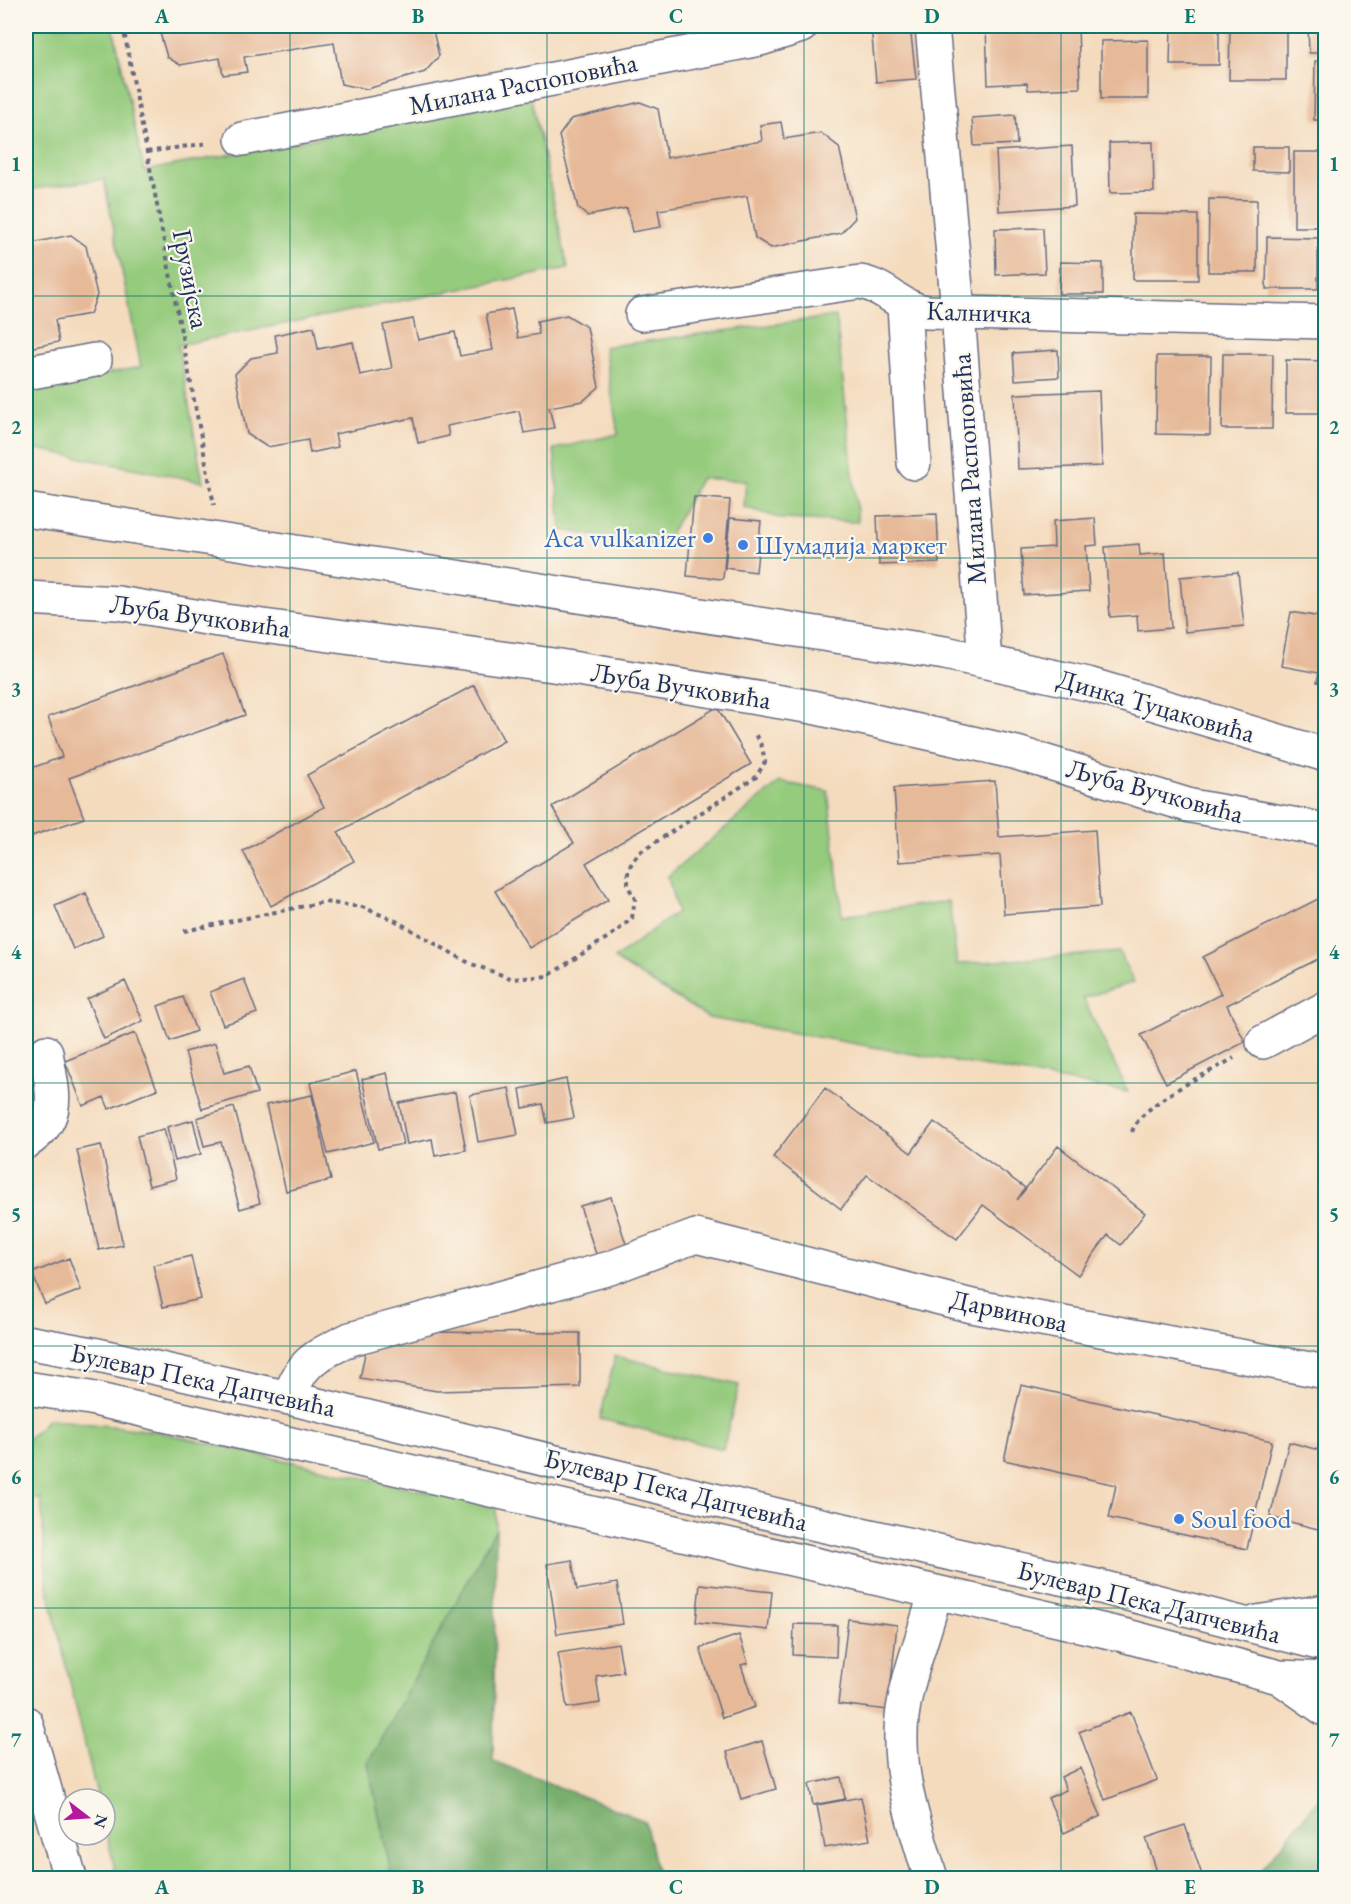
<svg xmlns="http://www.w3.org/2000/svg" width="1351" height="1904" viewBox="0 0 1351 1904" font-family="'EB Garamond',serif">
<style>
.green{fill:#95cb7d;stroke:#587d6e;stroke-width:1.5}
.forest{fill:#78af6c;stroke:#4a6f65;stroke-width:1.5}
.building{fill:#e6b999}
.lines{fill:none;stroke-linecap:round;stroke-linejoin:round}
.minor-casing{stroke:#676b80;stroke-width:36}
.path{stroke:#676b80;stroke-width:4;stroke-dasharray:4.5 4.5;stroke-linecap:butt}
.minor{stroke:#fff;stroke-width:33}
.grid{fill:none;stroke:#0f766e;stroke-width:1.5;stroke-opacity:0.55}
.shop-dot{fill:#3f7fe0;stroke:#fbf7ec;stroke-width:2}
.labels{text-anchor:middle;stroke-width:4.5;stroke-linejoin:round;paint-order:stroke}
.street-label{font-size:27px;fill:#1b2f5e;stroke:#fbf7ec}
.shop-label{font-size:27px;fill:#366cbe;stroke:#fbf7ec;text-anchor:start}
.neatline{fill:none;stroke:#0f766e;stroke-width:2}
.grid-label{font-size:20px;text-anchor:middle;font-weight:bold;fill:#0f766e}
</style>
<rect width="100%" height="100%" fill="#fbf7ec"/>
<filter id="ink" filterUnits="userSpaceOnUse"><feTurbulence type="fractalNoise" baseFrequency=".0167" numOctaves="2"/><feDisplacementMap in="SourceGraphic" scale="12" xChannelSelector="R" yChannelSelector="G"/><feConvolveMatrix kernelMatrix="1 2 1 2 8 2 1 2 1" color-interpolation-filters="sRGB"/></filter>
<filter id="wash" filterUnits="userSpaceOnUse"><feTurbulence type="fractalNoise" baseFrequency=".008" numOctaves="4" result="noise"/><feDisplacementMap in="SourceGraphic" scale="24" xChannelSelector="R" yChannelSelector="G"/><feGaussianBlur stdDeviation="1.35" result="paint"/><feColorMatrix in="noise" values="0 0 0 0 0 0 0 0 0 0 0 0 0 0 0 0 0 1.4 0 .05"/><feComposite in="paint" operator="in"/></filter>
<g filter="url(#wash)">
<rect width="100%" height="100%" fill="#f4dbbe"/>
<!-- green -->
<path class="green" d="M26 26H113L144 171 531 97 568 268 178 345 203 482 26 447V389L141 367 104 179 26 190Z
M836 316 858 522 782 519 744 507 746 481 701 478 663 547 561 530 554 449 618 434 604 347Z
M780 782 828 791 842 916 949 901 957 964 1119 952 1134 982 1083 998 1128 1092 709 1018 614 959 677 912 668 876Z
M615 1356 739 1385 723 1449 600 1419Z
M48 1419 153 1431 496 1507V1529L368 1763 392 1878H117L105 1828V1799H98L47 1586 41 1499 26 1500V1441Z"/>
<!-- forest -->
<path class="forest" d="M496 1529 493 1761 645 1821 658 1878H392L368 1763Z
M1325 1790V1878H1255Z"/>
<g id="blocks">
<!-- building -->
<path class="building" d="M158 26H432L439 56 425 72 367 89 341 84 334 43 244 57 247 72 223 75 220 58 180 65 167 57Z
M871 26H910L916 79 876 82Z
M986 26H1078L1080 88 1028 90 1027 83 988 85Z
M1171 26H1219V65H1170Z
M1230 26H1286V80H1229Z
M1308 26H1326V53H1309Z
M1148 40V99H1101V41Z
M1315 61H1326V120H1314Z
M640 102 658 109 667 158 762 141 760 125 781 122 784 139 821 133 839 147 855 218 841 233 771 248 755 238 747 196 658 210 661 227 632 232 627 208 587 216 578 208 559 136 571 119Z
M1015 115 1017 144 974 146 972 118Z
M1153 142 1154 192 1110 193 1109 143Z
M1072 146 1075 206 999 211 996 151Z
M1253 147H1289V172L1253 171Z
M1294 152H1326V227H1294Z
M1209 199 1257 200V272H1208Z
M1133 214 1198 215V280H1133Z
M1043 228 1045 273 996 275 995 229Z
M71 235 86 246 97 295 90 314 55 320 59 342 28 348 26 334V244Z
M1267 237 1318 238V289H1266Z
M1060 262 1103 263V294H1059Z
M512 309 518 338 539 334 537 321 567 315 587 327 599 387 583 401 549 407 554 428 524 433 519 411 447 426 449 436 418 443 413 418 335 434 338 447 310 453 308 440 267 447 247 434 235 374 251 358 278 353 275 335 314 327 318 349 353 342 360 375 392 368 383 325 413 319 418 340 455 332 460 356 493 350 486 314Z
M1058 350 1059 377 1015 380 1013 353Z
M1223 354H1273L1272 429H1222Z
M1157 356H1211L1210 435 1156 434Z
M1286 360 1326 361V413H1286Z
M1099 391 1102 466 1018 469 1015 394Z
M694 497 730 500 723 579 687 576Z
M937 514 939 563 879 565 877 516Z
M730 518 761 521 756 572 725 568Z
M1095 518 1097 545 1086 546 1089 591 1024 595 1021 549 1054 547 1053 521Z
M1139 544 1140 555 1165 553 1171 628 1138 631 1137 615 1110 617 1105 547Z
M1238 572 1244 626 1185 632 1180 577Z
M1291 612 1326 618V684L1317 682 1319 673 1281 666Z
M223 654 245 715 69 778 84 818 26 838V770L62 757 48 717Z
M474 685 504 741 338 832 354 861 271 906 243 851 324 807 307 775Z
M717 707 751 764 586 863 608 900 529 948 495 891 574 843 552 807Z
M995 781 999 837 1095 830 1100 907 1004 914 1000 855 899 862 894 788Z
M86 893 103 936 73 949 55 906Z
M1326 895V955L1227 1005 1245 1042 1166 1083 1141 1035 1221 994 1203 957Z
M244 979 257 1013 223 1025 210 992Z
M125 981 143 1021 104 1039 87 999Z
M183 997 196 1031 170 1041 158 1006Z
M135 1033 157 1089 109 1109 104 1097 83 1106 65 1061Z
M215 1043 224 1073 249 1066 257 1093 202 1109 185 1052Z
M356 1071 374 1142 328 1154 310 1083Z
M387 1073 403 1144 378 1149 362 1079Z
M566 1079 574 1118 547 1123 543 1104 523 1108 520 1089Z
M509 1088 518 1135 478 1142 470 1095Z
M825 1088 911 1153 934 1122 1025 1188 1017 1200 1058 1146 1145 1213 1121 1245 1108 1235 1078 1275 983 1205 957 1239 867 1175 841 1209 773 1157Z
M455 1092 466 1150 435 1156 432 1139 407 1144 399 1103Z
M312 1095 331 1180 286 1191 266 1105Z
M234 1107 260 1203 240 1209 221 1142 204 1146 197 1118Z
M193 1120 201 1154 175 1161 167 1127Z
M164 1129 176 1179 149 1186 137 1136Z
M101 1145 123 1245 99 1250 77 1150Z
M611 1197 627 1247 597 1257 580 1206Z
M191 1256 201 1299 163 1307 153 1265Z
M69 1258 81 1290 45 1304 32 1273Z
M411 1332 580 1333V1387L437 1391 360 1378 367 1344Z
M1021 1385 1272 1441 1247 1549 1109 1518 1116 1485 1004 1460Z
M1289 1442 1326 1452V1531L1270 1517Z
M572 1560 577 1590 617 1583 623 1624 557 1634 547 1564Z
M700 1584 772 1592 768 1630 696 1622Z
M848 1619 897 1625 888 1710 838 1704Z
M794 1624 837 1625 836 1657 793 1655Z
M739 1635 748 1663 741 1665 755 1707 722 1718 700 1648Z
M618 1643 623 1672 596 1676 600 1703 567 1708 558 1653Z
M1131 1712 1157 1780 1105 1800 1079 1732Z
M762 1741 776 1789 741 1799 727 1752Z
M1080 1768 1101 1816 1064 1833 1048 1798 1066 1790 1061 1777Z
M841 1777 845 1799 813 1805 809 1784Z
M861 1797 870 1840 825 1848 817 1805Z
M1185 1825 1203 1878H1159L1146 1838Z"/>
</g>
</g>
<g filter="url(#ink)">
<use href="#blocks" fill-opacity="0" stroke="#676b80" stroke-width="1.5"/>
<g class="lines">
<!-- minor casing -->
<g class="minor-casing">
<path id="minor" d="M932 26 956 288 985 661
M242 139 760 39 801 26
M904 306 914 463
M642 314 860 282C886 286 901 309 927 312L1326 322
M26 373 95 360
M26 510 945 653 1088 684 1326 755
M26 598 118 603 218 620 553 665 812 707 1017 753 1191 806 1326 830
M1263 1042 1326 1008
M26 1142C64 1118 52 1091 46 1052
M26 1342 98 1355 289 1398 789 1518 1097 1586 1326 1645
M26 1388 90 1398 1123 1635 1279 1677 1326 1679
M289 1398C302 1360 316 1356 350 1339L610 1268 696 1236 972 1306 1326 1372
M1257 1622 1326 1611
M1279 1677 1326 1710
M26 1723 70 1878
M931 1878C915 1827 896 1772 902 1717 907 1675 925 1634 935 1593"/>
</g>
<!-- path -->
<path class="path" d="M123 26 214 505
M147 152 209 143
M184 931 324 902 362 907 396 921 469 963 513 979 548 976 616 932 632 918 635 899 628 886V869L639 853 756 777 765 762 762 747 754 732
M1132 1132C1141 1103 1207 1074 1234 1058"/>
<!-- minor -->
<use href="#minor" class="minor"/>
</g>
</g>
<!-- grid -->
<path class="grid" d="M290 26V1878M547 26V1878M804 26V1878M1061 26V1878M26 296H1326M26 558H1326M26 821H1326M26 1083H1326M26 1346H1326M26 1608H1326"/>
<!-- markers -->
<g class="shop-dot">
<circle cx="708" cy="538" r="6"/>
<circle cx="743" cy="545" r="6"/>
<circle cx="1179" cy="1519" r="6"/>
</g>
<g class="labels">
<!-- street labels -->
<g class="street-label">
<text transform="translate(523 84) rotate(-11)" y="9">Милана Распоповића</text>
<text transform="translate(191 279) rotate(79)" y="9">Грузијска</text>
<text transform="translate(979 312) rotate(2)" y="9">Калничка</text>
<text transform="translate(969 469) rotate(-94)" y="9">Милана Распоповића</text>
<text transform="translate(200 616) rotate(8)" y="9">Љуба Вучковића</text>
<text transform="translate(681 686) rotate(9)" y="9">Љуба Вучковића</text>
<text transform="translate(1156 706) rotate(16)" y="9">Динка Туцаковића</text>
<text transform="translate(1155 791) rotate(15)" y="9">Љуба Вучковића</text>
<text transform="translate(1009 1311) rotate(12)" y="9">Дарвинова</text>
<text transform="translate(203 1380) rotate(12)" y="9">Булевар Пека Дапчевића</text>
<text transform="translate(676 1490) rotate(14)" y="9">Булевар Пека Дапчевића</text>
<text transform="translate(1149 1602) rotate(14)" y="9">Булевар Пека Дапчевића</text>
</g>
<!-- shop labels -->
<g class="shop-label">
<text x="696" y="547" text-anchor="end">Aca vulkanizer</text>
<text x="755" y="554">Шумадија маркет</text>
<text x="1191" y="1528">Soul food</text>
</g>
</g>
<!-- margin -->
<rect width="1351" height="1904" fill="none" stroke="#fbf7ec" stroke-width="66"/>
<!-- north arrow -->
<g transform="translate(87 1817) rotate(107)"><circle r="28" fill="#fbf7ec" stroke="#a1a7b3" stroke-width="1.5"/>
<path d="M0-4.5L10 22L0 15L-10 22Z" fill="#b5179e"/>
<text y="-9" font-size="16" font-weight="bold" text-anchor="middle" fill="#1b2f5e">N</text>
</g>
<rect x="33" y="33" width="1285" height="1838" class="neatline"/>
<g class="grid-label">
<text x="162" y="23">A</text>
<text x="418" y="23">B</text>
<text x="676" y="23">C</text>
<text x="932" y="23">D</text>
<text x="1190" y="23">E</text>
<text x="16" y="171">1</text>
<text x="1334" y="171">1</text>
<text x="16" y="434">2</text>
<text x="1334" y="434">2</text>
<text x="16" y="696">3</text>
<text x="1334" y="696">3</text>
<text x="16" y="959">4</text>
<text x="1334" y="959">4</text>
<text x="16" y="1221">5</text>
<text x="1334" y="1221">5</text>
<text x="16" y="1484">6</text>
<text x="1334" y="1484">6</text>
<text x="16" y="1747">7</text>
<text x="1334" y="1747">7</text>
<text x="162" y="1894">A</text>
<text x="418" y="1894">B</text>
<text x="676" y="1894">C</text>
<text x="932" y="1894">D</text>
<text x="1190" y="1894">E</text>
</g>
</svg>
